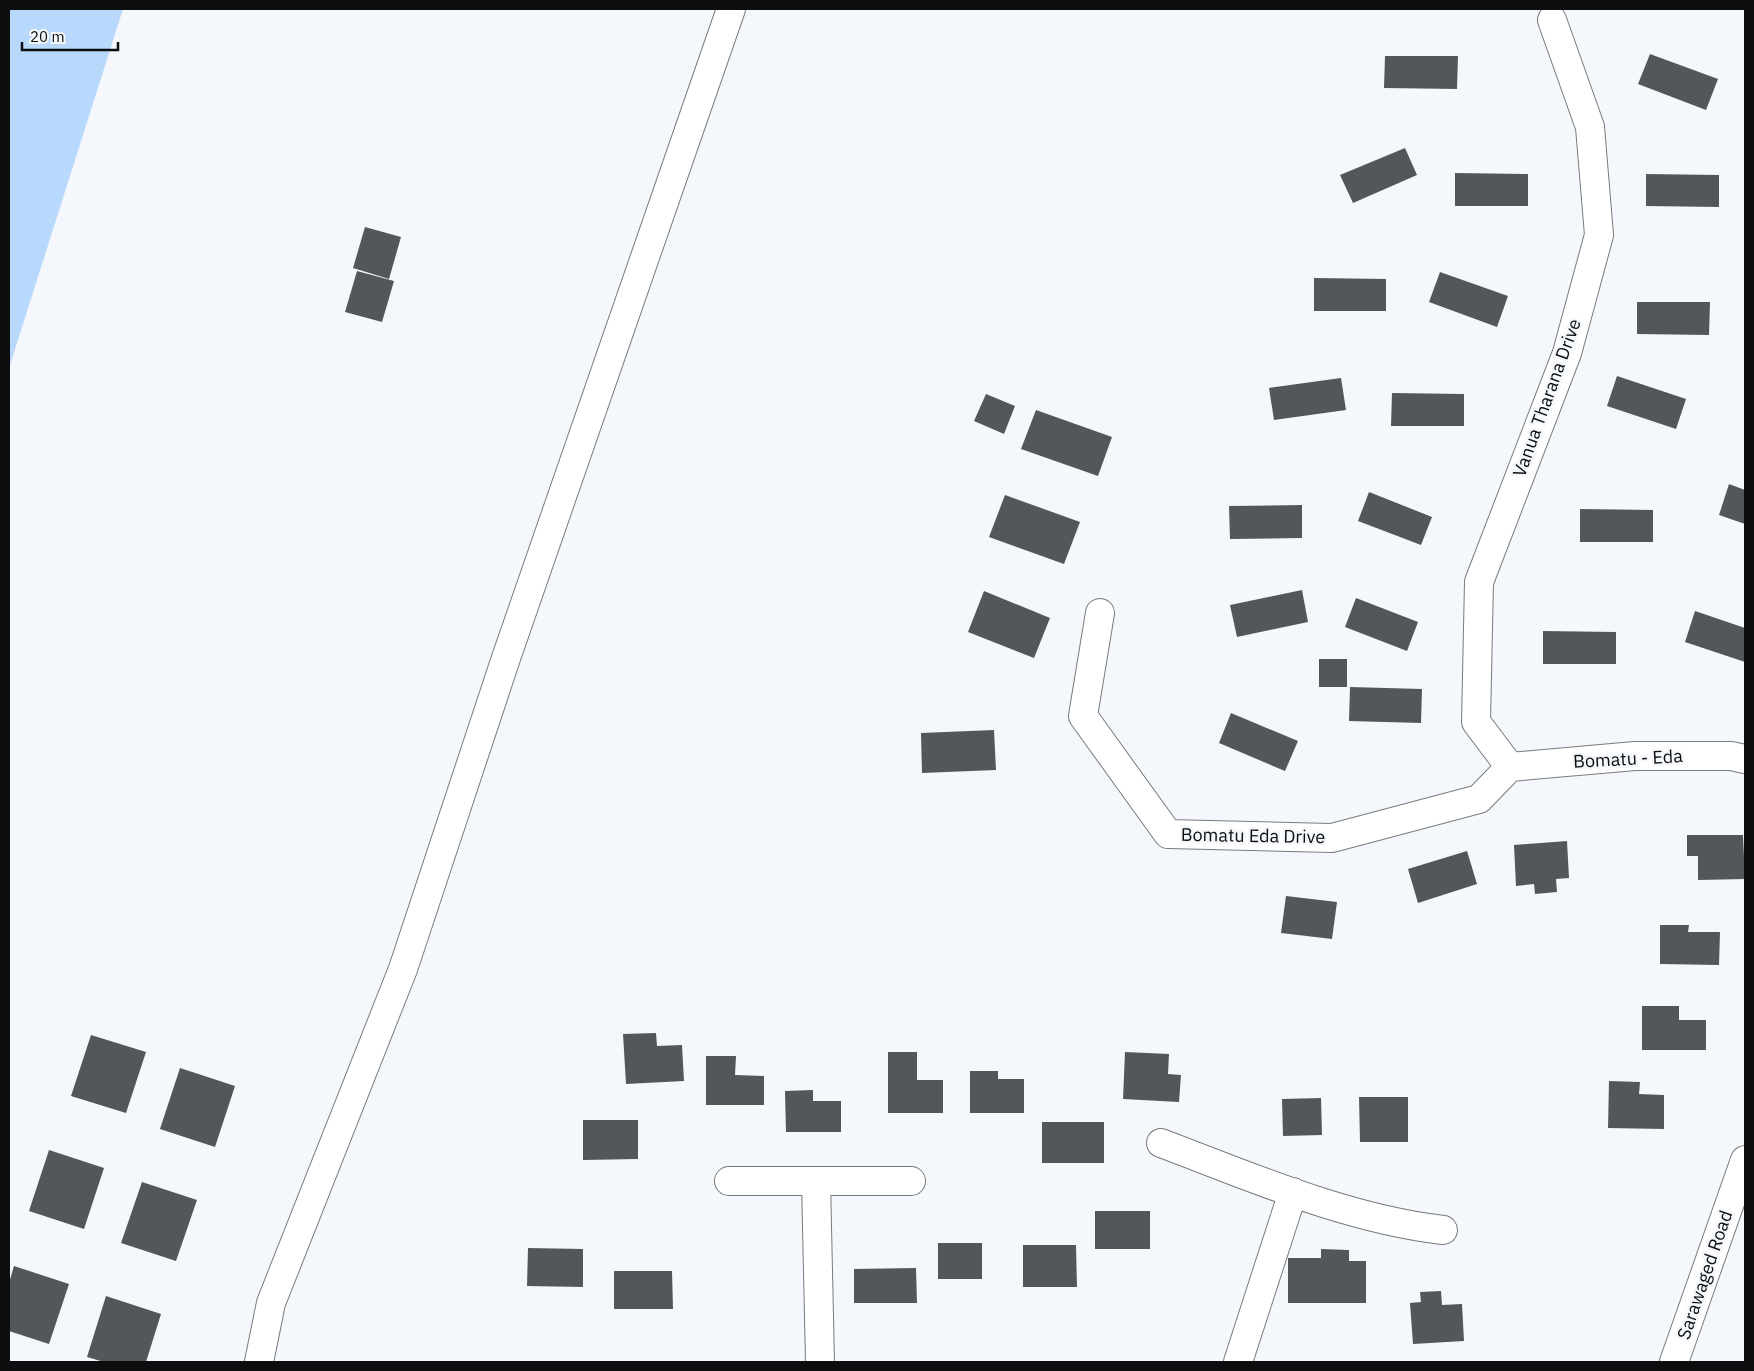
<svg xmlns="http://www.w3.org/2000/svg" width="1754" height="1371" viewBox="0 0 1754 1371" font-family="'IBM Plex Sans',sans-serif">
<style>
.green{fill:#b8d8fc}
.building{fill:#54575a}
.lines{fill:none;stroke-linecap:round;stroke-linejoin:round}
.minor-casing{stroke:#787b7e;stroke-width:30}
.minor{stroke:#fff;stroke-width:28}
.labels{text-anchor:middle;stroke-width:5;stroke-linejoin:round;paint-order:stroke}
.street-label{font-size:18px;fill:#0c0d0e;stroke:#f4f7fb}
</style>
<rect width="100%" height="100%" fill="#f4f7fb"/>
<!-- green -->
<path class="green" d="M9 9H123L9 368Z"/>
<!-- building -->
<path class="building" d="M1650 54 1718 79 1706 110 1638 84Z
M1385 56H1458L1457 89 1384 88Z
M1405 148 1417 175 1353 203 1340 175Z
M1455 173 1528 174V206H1455Z
M1646 174 1719 175V207L1646 206Z
M365 227 401 237 389 279 353 268Z
M357 271 394 281 382 322 345 312Z
M1440 272 1508 296 1497 327 1429 302Z
M1314 278 1386 279V311H1314Z
M1637 302H1710L1709 335 1637 334Z
M1617 376 1686 399 1676 429 1607 406Z
M1341 378 1346 410 1274 420 1269 388Z
M1392 393 1464 394V426H1391Z
M986 394 1015 406 1004 434 974 421Z
M1036 410 1112 437 1098 476 1021 449Z
M1729 484 1745 490V524L1719 515Z
M1369 492 1432 517 1421 545 1358 521Z
M1005 495 1080 522 1064 564 989 537Z
M1302 505V538L1230 539 1229 506Z
M1580 509 1653 510V542H1580Z
M1302 590 1308 622 1237 637 1230 605Z
M984 591 1050 618 1034 658 968 632Z
M1356 598 1418 622 1407 651 1345 627Z
M1695 611 1745 628V662L1685 642Z
M1543 631 1616 632V664H1543Z
M1319 659H1347V687H1319Z
M1350 687 1422 689 1421 723 1349 721Z
M1231 713 1298 741 1285 771 1219 743Z
M994 730 996 770 922 773 921 733Z
M1687 835H1743L1745 879 1698 880V856H1687Z
M1567 841 1569 878 1556 879 1557 892 1535 894 1534 884 1516 886 1514 845Z
M1467 851 1477 884 1418 903 1408 869Z
M1286 896 1337 902 1332 939 1281 933Z
M1660 925H1689L1688 932H1720L1719 965 1660 964Z
M1642 1006H1679V1020H1706V1050H1642Z
M656 1033 657 1046 682 1045 684 1081 626 1084 623 1034Z
M91 1035 146 1052 126 1113 71 1096Z
M888 1052H917V1080H943V1113H888Z
M1125 1052 1169 1054 1168 1074 1181 1075 1179 1102 1123 1099Z
M706 1056H736L735 1075 764 1076V1105H706Z
M180 1068 235 1086 215 1147 160 1129Z
M970 1071H998V1079H1024V1113H970Z
M1609 1081 1640 1082 1639 1094 1664 1095V1129L1608 1128Z
M813 1090V1101H841V1132H786L785 1091Z
M1359 1097H1408V1142H1360Z
M1321 1098 1322 1135 1283 1136 1282 1099Z
M583 1120H638V1159L583 1160Z
M1042 1122H1104V1163H1042Z
M49 1150 104 1168 84 1229 29 1211Z
M142 1182 197 1200 176 1261 121 1243Z
M1095 1211H1150V1249H1095Z
M938 1243H982V1279H938Z
M1023 1245H1076L1077 1287H1023Z
M528 1248 583 1249V1287L527 1286Z
M1321 1249 1349 1250V1261H1366V1303H1288V1258H1321Z
M14 1266 69 1284 49 1344 9 1331V1283Z
M916 1268 917 1303H854V1269Z
M614 1271H672L673 1309H614Z
M1441 1291 1442 1305 1462 1304 1464 1341 1413 1344 1410 1303 1421 1302 1420 1292Z
M106 1296 161 1314 146 1362H104L87 1357Z"/>
<g class="lines">
<!-- minor casing -->
<g class="minor-casing">
<path id="minor" d="M1100 613 1083 716 1168 834 1332 838 1479 799 1510 767
M1510 767 1476 722 1479 582 1567 353 1599 235 1590 127 1552 20
M1510 767 1635 756H1731L1745 759
M1161 1143C1251 1177 1347 1219 1443 1230
M729 1181H911
M816 1181 820 1362
M259 1362 271 1303 403 969 506 658 731 9
M1238 1362 1293 1192
M1674 1362 1745 1160"/>
</g>
<!-- minor -->
<use href="#minor" class="minor"/>
</g>
<g class="labels">
<!-- street labels -->
<g class="street-label">
<text transform="translate(1547 398) rotate(-70)" y="6">Vanua Tharana Drive</text>
<text transform="translate(1628 759) rotate(-3)" y="6">Bomatu - Eda</text>
<text transform="translate(1253 836) rotate(1)" y="6">Bomatu Eda Drive</text>
<text transform="translate(1705 1275) rotate(-71)" y="6">Sarawaged Road</text>
</g>
</g>
<!-- border -->
<rect width="1754" height="1371" fill="none" stroke="#0c0d0e" stroke-width="20"/>
<!-- scale -->
<path d="M22 42v8h96v-8" fill="none" stroke="#0c0d0e" stroke-width="2.5"/>
<text x="30" y="42" font-size="15" fill="#0c0d0e" stroke="#f4f7fb" stroke-width="4" paint-order="stroke">20 m</text>
</svg>
